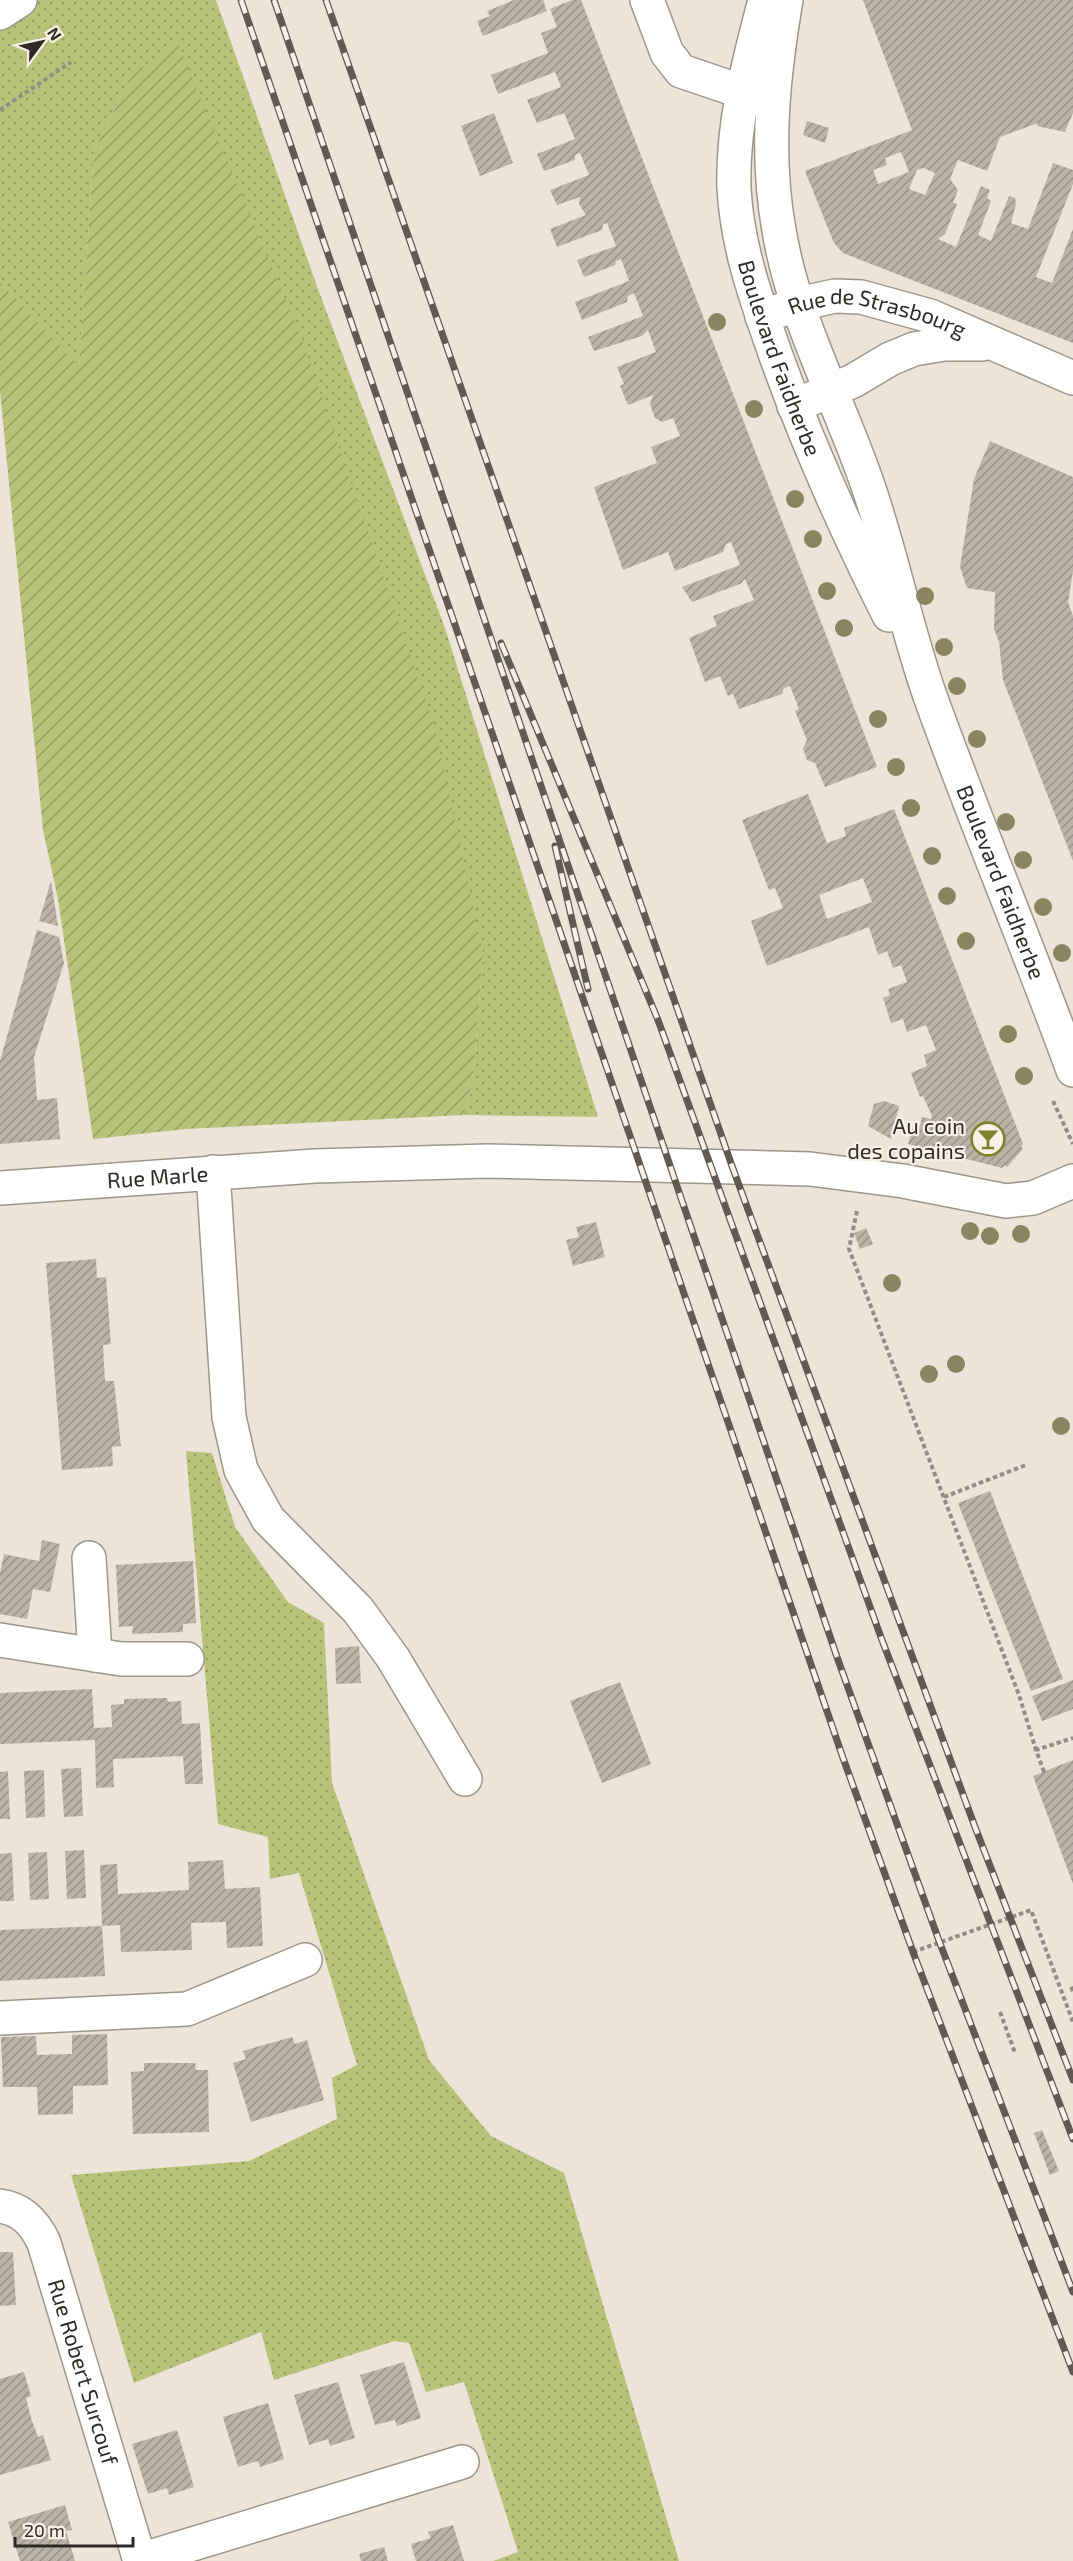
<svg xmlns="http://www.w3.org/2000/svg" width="1073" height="2561" viewBox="0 0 1073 2561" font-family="'Exo 2',sans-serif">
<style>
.grass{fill:url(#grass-dots)}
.garden{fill:url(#garden-furrows)}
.building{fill:url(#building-hatch);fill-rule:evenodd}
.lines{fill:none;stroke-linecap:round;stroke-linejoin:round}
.minor-casing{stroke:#9d968b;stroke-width:36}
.major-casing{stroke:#9d968b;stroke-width:36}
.path{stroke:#938e85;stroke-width:4;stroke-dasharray:4.5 3;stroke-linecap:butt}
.minor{stroke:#fff;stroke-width:33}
.major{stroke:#fff;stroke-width:33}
.rail-casing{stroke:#5f5a54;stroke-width:7}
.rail{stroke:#f9f1e5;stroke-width:4.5;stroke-dasharray:14;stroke-linecap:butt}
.tree{fill:#878661}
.labels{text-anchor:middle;stroke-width:4.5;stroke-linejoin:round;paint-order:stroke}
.street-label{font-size:22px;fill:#2e2b26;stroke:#f9f1e5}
.poi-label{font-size:22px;fill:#2e2b26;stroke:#f9f1e5;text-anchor:end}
</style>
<defs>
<pattern id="grass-dots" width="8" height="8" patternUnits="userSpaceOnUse" patternTransform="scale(1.5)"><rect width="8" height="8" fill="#b7c379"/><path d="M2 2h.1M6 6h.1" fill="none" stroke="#959f63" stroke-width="1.8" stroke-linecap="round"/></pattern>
<pattern id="garden-furrows" width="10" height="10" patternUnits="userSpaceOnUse" patternTransform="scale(1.5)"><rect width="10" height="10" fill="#b7c379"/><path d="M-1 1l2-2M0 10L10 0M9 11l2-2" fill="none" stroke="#959f63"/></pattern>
<pattern id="building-hatch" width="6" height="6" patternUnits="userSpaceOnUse" patternTransform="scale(1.5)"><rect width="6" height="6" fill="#bbb3a8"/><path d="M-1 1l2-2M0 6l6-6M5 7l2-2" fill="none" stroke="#989289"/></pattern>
</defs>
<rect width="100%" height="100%" fill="#ece4d8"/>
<!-- grass -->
<path class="grass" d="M0 0H216L318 289 445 628 598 1117 464 1115 473 1082 483 953 177 43 131 76 94 151 79 367 0 282Z
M186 1451 212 1453 235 1527 288 1602 324 1623 332 1783 429 2060 491 2136 564 2173 679 2561H493L518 2552 464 2382 426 2392 409 2343 394 2341 274 2380 261 2332 134 2383 71 2175 249 2161 337 2119 332 2078 357 2065 299 1873 270 1879 268 1837 218 1824Z"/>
<!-- garden -->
<path class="garden" d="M177 42 302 339 435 728 483 954 473 1082 464 1115 186 1129 93 1139 58 899 43 830 0 391V282L79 366 94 151 131 76Z"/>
<!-- building -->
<path class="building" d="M514 0H543L547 11 483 36 477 21 490 16 487 11Z
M572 0H581L877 767 825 787 815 763 807 760 803 749 807 740 795 711 799 709 790 686 784 688 782 694 739 709 733 694 728 696 720 676 705 682 689 638 717 626 713 616 754 600 745 579 740 584 692 602 682 587 740 565 731 542 726 544 723 552 675 571 668 552 623 570 594 487 657 463 651 447 680 436 673 418 662 422 655 418 650 404 653 395 628 405 620 386 624 384 617 367 656 352 648 330 642 336 594 351 588 337 643 316 634 293 628 296 627 302 582 320 575 302 629 281 621 259 616 261 615 265 584 277 577 260 616 246 607 223 603 224 602 230 557 247 550 229 586 215 579 204 580 197 557 205 550 190 589 175 580 153 575 155V160L544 171 537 154 575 139 564 113 537 123 527 100 561 87 555 72 498 94 491 75 548 53 541 33 557 27 550 9Z
M863 0H1073V113L1065 132 1037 126 1038 123 1000 137 987 171 958 160 950 179 958 190 953 203 957 204 945 234 938 239 956 247 981 186 990 190 987 198 991 201 978 235 991 241 1009 196 1015 198 1016 204 1011 223 1028 229 1053 163 1073 170V184L1036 277 1052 283 1073 229V343L843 253 834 243 805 171 912 130ZM901 152 909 172 878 184 873 170 887 165 885 158ZM923 168 935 173 925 195 909 189 917 170Z
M494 113 513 163 480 176 461 126Z
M807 121 829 128 825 143 803 135Z
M990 441 1073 477V571L1068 602 1073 616V861L1003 680 999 642 994 629 995 592 967 588 960 567 974 479Z
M808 794 827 843 846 836 844 828 894 809 1023 1144 1021 1146 1023 1149 1007 1167 1005 1165 1002 1168 908 1144 914 1124 920 1126 922 1117 931 1119 932 1116 923 1096 920 1097 911 1073 927 1066 924 1055 936 1050 926 1025 907 1032 903 1019 891 1023 883 998 890 995 888 989 907 982 901 965 893 968 887 951 878 955 869 927 767 966 751 921 783 908 775 888 769 890 742 820ZM863 878 872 902 827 919 819 895Z
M51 881 58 926 39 921Z
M37 930 59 937 64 963 34 1057 37 1100 57 1098 60 1139 0 1144V1061Z
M884 1101 899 1106 891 1139 868 1126 874 1104Z
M596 1222 605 1257 573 1266 566 1240 579 1237 576 1227Z
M866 1228 873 1244 860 1249 854 1233Z
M96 1259 97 1278 106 1277 111 1344 103 1345 105 1381H114L121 1446 112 1447 113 1466 62 1470 46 1263Z
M990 1491 1063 1679 1031 1691 958 1503Z
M42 1540 60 1544 50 1592 33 1589 27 1619 0 1614V1573L4 1554 39 1561Z
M193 1561 196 1623 183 1624V1632L132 1634 133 1626 119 1627 116 1565Z
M359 1646 361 1683 336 1684 335 1648Z
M1073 1680V1709L1042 1721 1032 1696Z
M620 1682 651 1764 602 1783 570 1701Z
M92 1689 94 1728 112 1727 111 1705 124 1704V1699L167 1698 168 1702 181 1701 182 1724 200 1723 203 1784H185L183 1756 113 1759 114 1787 96 1788 95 1740 0 1744V1693Z
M1073 1760V1884L1033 1776Z
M81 1768 83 1816 64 1817 61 1769Z
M44 1770 45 1817 26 1818 24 1771Z
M8 1771 10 1819H0V1772Z
M84 1850 86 1898 67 1899 65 1851Z
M47 1852 49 1899 30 1900 28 1853Z
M12 1853 14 1901H0V1854Z
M223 1860 225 1889 260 1887 263 1946 227 1948 226 1922 191 1923 192 1950 121 1952 120 1925 102 1926 100 1865 117 1864 118 1894 189 1890 188 1862Z
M102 1926 105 1976 0 1981V1930Z
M107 2034 108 2085 73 2086V2114L38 2115 37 2087H3L1 2037 36 2036 37 2055 72 2054V2035Z
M292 2037 295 2044 307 2040 324 2100 251 2122 233 2063 246 2059 243 2051Z
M144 2063H195L196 2070H208L209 2132 133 2134 131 2072 144 2071Z
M1042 2130 1059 2171 1050 2175 1034 2133Z
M0 2252H13L16 2305 0 2306Z
M404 2362 421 2418 397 2426 395 2420 375 2425 360 2375Z
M24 2372 31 2396 26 2398 31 2418 38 2437 43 2435 51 2460 0 2475V2379Z
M338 2382 355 2438 330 2446 328 2439 309 2445 294 2395Z
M268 2403 284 2459 260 2467 258 2461 238 2467 223 2417Z
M177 2430 194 2487 169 2495 167 2488 148 2494 132 2444Z
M65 2505 72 2530 66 2531 75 2561H20L8 2522Z
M453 2525 464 2561H416L411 2544 431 2538 428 2532Z
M384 2547 388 2561H361L359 2554Z"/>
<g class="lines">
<!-- minor casing -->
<g class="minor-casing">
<g id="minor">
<path d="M647 0 667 53 681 71 743 92"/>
<path id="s1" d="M762 317 798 304 835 296 861 297 930 316 1073 378"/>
<path d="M794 406 853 381 890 359 914 349 944 344H982"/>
<path d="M213 1172 229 1417 241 1470 268 1519 358 1610 393 1658 465 1779"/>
<path id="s2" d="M0 1188 315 1166 487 1161 810 1169 903 1181 1006 1201 1033 1198 1073 1181"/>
<path d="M89 1558 95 1655"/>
<path d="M0 1640 121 1659H187"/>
<path d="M0 2018 187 2009 305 1960"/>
<path id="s3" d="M0 2206C22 2209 35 2223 44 2243L140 2561"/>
<path d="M140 2560 462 2462"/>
</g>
</g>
<!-- major casing -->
<g class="major-casing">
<g id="major">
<path id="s4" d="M765 0C749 61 732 124 734 188 737 247 757 301 776 356 808 445 846 530 889 615"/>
<path id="s5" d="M786 0C773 76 765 153 779 230 793 317 837 397 866 480 891 550 905 625 930 696 975 821 1027 944 1073 1070"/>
<path d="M0 13 20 0"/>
</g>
</g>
<!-- path -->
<path class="path" d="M0 110 71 62
M1053 1101 1073 1144
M857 1211 849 1249 1019 1695 1036 1750
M944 1497 1026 1465
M1044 1772 1036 1750 1073 1738
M913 1952 1031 1910 1073 2022
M1071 1987 1073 1991
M1000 2012 1015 2053"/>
<!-- minor -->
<use href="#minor" class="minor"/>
<!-- major -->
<use href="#major" class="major"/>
<!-- rail casing -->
<g class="rail-casing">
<path id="rail" d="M241 0 842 1755 913 1952 1073 2372
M274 0 837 1657 938 1938 1073 2292
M326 0 732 1166 975 1827 1073 2080
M501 643 658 1020 882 1640 1073 2139
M555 846 588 989"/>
</g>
<!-- rail -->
<use href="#rail" class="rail"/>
</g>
<!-- trees -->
<g class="tree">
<circle cx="717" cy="322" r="9"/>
<circle cx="754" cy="409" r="9"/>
<circle cx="795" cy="499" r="9"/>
<circle cx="813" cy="539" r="9"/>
<circle cx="827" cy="591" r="9"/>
<circle cx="925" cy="596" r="9"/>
<circle cx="844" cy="628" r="9"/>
<circle cx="944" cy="647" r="9"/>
<circle cx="957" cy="686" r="9"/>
<circle cx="878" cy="719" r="9"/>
<circle cx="977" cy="739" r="9"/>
<circle cx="896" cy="767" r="9"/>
<circle cx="911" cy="808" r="9"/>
<circle cx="1006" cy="822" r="9"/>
<circle cx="932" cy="856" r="9"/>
<circle cx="1023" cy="860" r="9"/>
<circle cx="947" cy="896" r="9"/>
<circle cx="1043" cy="907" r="9"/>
<circle cx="966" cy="941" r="9"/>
<circle cx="1062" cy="953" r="9"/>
<circle cx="1008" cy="1034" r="9"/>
<circle cx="1024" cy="1076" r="9"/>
<circle cx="970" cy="1231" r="9"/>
<circle cx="1021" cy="1234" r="9"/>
<circle cx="990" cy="1236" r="9"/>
<circle cx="892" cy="1283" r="9"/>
<circle cx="956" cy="1364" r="9"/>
<circle cx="929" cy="1374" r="9"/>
<circle cx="1061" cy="1426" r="9"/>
</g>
<!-- icons -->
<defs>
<g id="bar-ring" transform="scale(1.725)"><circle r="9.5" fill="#f9f1e5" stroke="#7d822d" stroke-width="1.5"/><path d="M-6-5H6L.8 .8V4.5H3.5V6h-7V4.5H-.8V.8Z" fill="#7d822d"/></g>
</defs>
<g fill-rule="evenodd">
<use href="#bar-ring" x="988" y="1139"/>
</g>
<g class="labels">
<!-- street labels -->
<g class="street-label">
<text dy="8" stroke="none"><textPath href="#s1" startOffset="120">Rue de Strasbourg</textPath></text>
<text dy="8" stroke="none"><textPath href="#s4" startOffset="368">Boulevard Faidherbe</textPath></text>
<text dy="8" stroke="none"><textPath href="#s5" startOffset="921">Boulevard Faidherbe</textPath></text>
<text dy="8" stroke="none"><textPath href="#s2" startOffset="158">Rue Marle</textPath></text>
<text dy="8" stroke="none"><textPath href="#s3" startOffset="195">Rue Robert Surcouf</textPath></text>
</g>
<!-- poi labels -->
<g class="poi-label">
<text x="965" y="1134">Au coin<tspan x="965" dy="25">des copains</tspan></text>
</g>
</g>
<!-- north arrow -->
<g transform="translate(42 42) rotate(57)" stroke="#f9f1e5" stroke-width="4.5" paint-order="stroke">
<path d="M0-4.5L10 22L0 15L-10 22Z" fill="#2e2b26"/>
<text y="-9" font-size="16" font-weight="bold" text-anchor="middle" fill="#2e2b26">N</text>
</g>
<!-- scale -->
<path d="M15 2537v9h118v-9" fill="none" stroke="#2e2b26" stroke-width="3"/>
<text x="24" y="2537" font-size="18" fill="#2e2b26" stroke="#f9f1e5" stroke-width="4.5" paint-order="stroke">20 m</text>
</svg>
